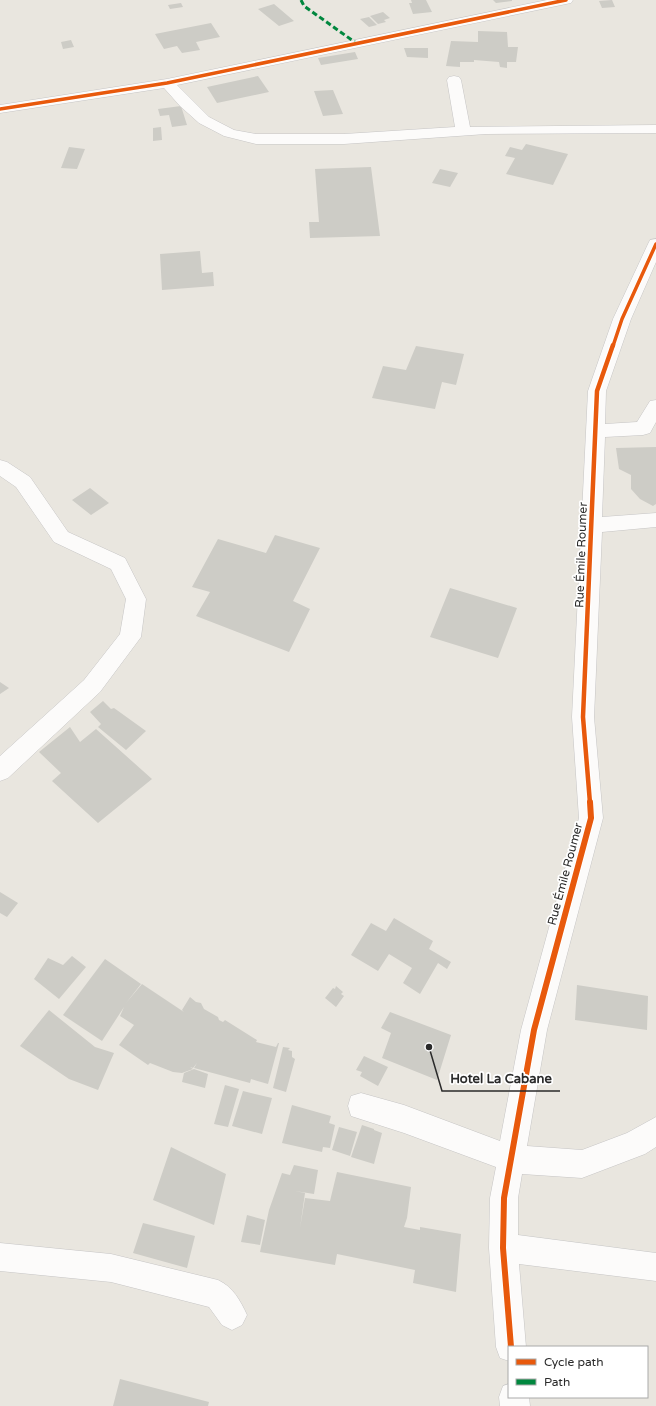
<svg xmlns="http://www.w3.org/2000/svg" width="656" height="1406" viewBox="0 0 656 1406" font-family="'Varela Round',sans-serif">
<style>
.building{fill:#cdccc6}
.lines{fill:none;stroke-linecap:round;stroke-linejoin:round}
.minor-casing{stroke:#c6c5c5;stroke-width:1}
.minor{fill:#fcfbfa;fill-rule:evenodd}
.quiet{stroke:#00873e;stroke-width:3;stroke-dasharray:5.5 3;stroke-linecap:butt}
.cycleway-far2-casing{stroke:#fff;stroke-width:5}
.cycleway-far1-casing{stroke:#fff;stroke-width:7}
.cycleway-casing{stroke:#fff;stroke-width:8}
.cycleway-far2{stroke:#e8590c;stroke-width:3.5}
.cycleway-far1{stroke:#e8590c;stroke-width:4.5}
.cycleway{stroke:#e8590c;stroke-width:6}
.labels{text-anchor:middle;stroke-width:3.5;stroke-linejoin:round;paint-order:stroke}
.street-label{font-size:12px;fill:#2a2a2a;stroke:#fff}
.leader{fill:none;stroke:#2a2a2a;stroke-width:1.5}
.callout-dot{fill:#2a2a2a;stroke:#fff;stroke-width:1.5}
.callout-label{font-size:13px;text-anchor:middle;font-weight:bold;fill:#2a2a2a;stroke:#fff;stroke-width:3.5;stroke-linejoin:round;paint-order:stroke}
</style>
<rect width="100%" height="100%" fill="#e9e6df"/>
<!-- building -->
<path class="building" d="M411 0H426L432 12 413 14 409 3H412Z
M493 0H512V1L496 3Z
M612 0 615 7 602 8 599 1Z
M181 3 183 7 170 9 168 5Z
M274 4 294 21 279 26 258 9Z
M383 12 390 18 384 20 386 22 378 24 370 16Z
M369 17 377 25 369 27 360 19Z
M211 23 220 37 196 42 200 50 182 53 177 46 164 49 155 34Z
M478 31 507 32 508 47H518L516 62H507V68L500 67 499 62 474 60V62H460V67L446 66 451 41 478 42Z
M71 40 74 47 63 49 61 42Z
M404 48H428V58L407 57Z
M355 52 358 59 321 65 318 58Z
M258 76 269 92 217 103 207 87Z
M333 90 343 114 323 116 314 91Z
M181 106 187 125 172 127 169 115 160 116 158 109Z
M161 127 162 140 153 141V128Z
M526 144 568 154 553 185 506 174 515 158 505 156 510 147 522 150Z
M69 147 85 149 77 169 61 168Z
M371 167 380 236 310 238 309 222H319L315 169Z
M440 169 458 173 450 187 432 183Z
M200 251 202 273 213 272 214 286 162 290 160 254Z
M416 346 464 354 456 385 442 382 435 409 372 398 383 366 406 370Z
M656 447V504L653 506 640 499 631 489V475L619 469 616 448Z
M90 488 109 503 91 515 72 500Z
M275 535 320 548 293 601 310 609 289 652 196 616 210 592 192 587 218 539 266 553Z
M450 588 517 608 498 658 430 637Z
M0 682 9 688 0 694Z
M103 701 111 709 114 708 146 731 126 750 98 727 101 724 90 712Z
M70 727 80 742 96 729 152 779 98 823 52 781 61 773 39 752Z
M0 892 18 903 7 917 0 913Z
M394 918 433 941 429 949 451 962 447 969 438 963 420 994 403 983 412 968 389 954 378 971 351 955 371 923 386 931Z
M72 956 86 967 59 999 34 979 48 958 63 965Z
M105 959 141 984 126 1003 142 984 184 1012 182 1010 190 997 196 1002 201 1003 204 1009 218 1017 219 1020 223 1022 225 1020 257 1040 256 1042 276 1047 278 1043H279L268 1084 251 1079 250 1083 194 1068 197 1063 193 1068 190 1067 193 1069 182 1073 173 1072 150 1063 148 1065 119 1045 134 1025 120 1016 124 1007 102 1041 63 1015Z
M577 985 648 996 647 1030 575 1020Z
M336 986 343 992 341 994 344 996 336 1007 325 998 333 988 335 989Z
M49 1010 95 1047 114 1053 98 1090 69 1079 20 1046Z
M390 1012 451 1035 437 1080 382 1058 391 1033 381 1028Z
M283 1047 290 1048 288 1050 292 1051V1057L295 1059 286 1092 273 1088Z
M364 1056 388 1067 378 1086 360 1076 362 1072 356 1070Z
M194 1069 208 1074 205 1088 182 1082 184 1073Z
M225 1085 239 1089 228 1127 214 1124Z
M243 1091 272 1098 262 1134 232 1126Z
M292 1105 331 1116 329 1123 335 1125 330 1148 323 1147 322 1152 282 1143Z
M362 1125 374 1129V1130L382 1133 374 1164 351 1157Z
M339 1127 357 1132 350 1156 332 1150Z
M171 1147 226 1174 214 1225 153 1200Z
M294 1165 318 1170 314 1194 295 1191 305 1193 300 1228 305 1198 330 1201 337 1172 411 1187 407 1218 404 1227 420 1230V1227L461 1234 456 1292 413 1283 415 1270 337 1254 335 1265 260 1252 269 1210 282 1173 290 1175Z
M247 1215 265 1220 260 1245 241 1242Z
M143 1223 195 1236 187 1268 133 1253Z
M120 1379 209 1402 208 1406H113Z"/>
<g class="lines">
<!-- minor casing -->
<g class="minor-casing">
<path id="minor" d="M547 0H573L571 3 566 4 177 85 209 117 234 130 256 134H344L455 127 447 80 449 77 454 76 459 77 461 80 470 127 656 125V133L486 134 344 144H256L224 136 199 123 180 106 164 88 0 113V105L167 79Z
M656 239V262L631 319 606 391 605 424 637 422 650 401 656 400V422L650 433 643 435 605 437 602 517 656 513V527L602 532 594 717 603 818 547 1030 527 1146 582 1150 627 1133 656 1117V1147L645 1154 582 1178 522 1174 518 1198V1235L656 1253V1281L519 1264 526 1347H509V1361L500 1358 496 1347 489 1248 490 1198 496 1167 404 1133 351 1116 348 1106 351 1096 361 1093 404 1105 500 1141 521 1030 579 818 572 717 588 391 613 319 648 244 650 240Z
M0 460 7 462 30 477 68 532 125 558 146 599 141 637 100 692 8 778 0 781V756L84 680 120 634 126 599 111 569 54 542 16 487 0 476Z
M0 1243 111 1254 218 1280C233 1287 240 1300 247 1315L242 1325 232 1330 222 1325 209 1307 111 1282 0 1271Z
M509 1384V1397H529L530 1406H500L499 1397 503 1386Z"/>
</g>
<!-- minor -->
<use href="#minor" class="minor"/>
<!-- quiet -->
<path class="quiet" d="M301 0 304 6 356 43"/>
<!-- cycleway-far2 casing -->
<g class="cycleway-far2-casing">
<path id="cycleway-far2" d="M0 109 167 83 566 0
M613 346 622 319 656 244"/>
</g>
<!-- cycleway-far1 casing -->
<g class="cycleway-far1-casing">
<path id="cycleway-far1" d="M590 803 583 717 597 391 613 345"/>
</g>
<!-- cycleway casing -->
<g class="cycleway-casing">
<path id="cycleway" d="M511 1347 503 1248 504 1198 534 1030 591 818 590 802"/>
</g>
<!-- cycleway-far2 -->
<use href="#cycleway-far2" class="cycleway-far2"/>
<!-- cycleway-far1 -->
<use href="#cycleway-far1" class="cycleway-far1"/>
<!-- cycleway -->
<use href="#cycleway" class="cycleway"/>
</g>
<g class="labels">
<!-- street labels -->
<g class="street-label">
<text transform="translate(581 555) rotate(-88)" y="4">Rue Émile Roumer</text>
<text transform="translate(565 874) rotate(-75)" y="4">Rue Émile Roumer</text>
</g>
</g>
<!-- callouts -->
<path class="leader" d="M429 1047L442 1091H560"/>
<circle class="callout-dot" cx="429" cy="1047" r="4"/>
<g class="callout-label">
<text x="501" y="1083">Hotel La Cabane</text>
</g>
<!-- legend -->
<rect x="508" y="1346" width="140" height="52" fill="#ffffff" stroke="#aaaaaa"/>
<rect x="516" y="1359" width="20" height="6" fill="#e8590c" stroke="#aaaaaa"/>
<text x="544" y="1366" font-size="12" fill="#2a2a2a">Cycle path</text>
<rect x="516" y="1379" width="20" height="6" fill="#00873e" stroke="#aaaaaa"/>
<text x="544" y="1386" font-size="12" fill="#2a2a2a">Path</text>
</svg>
